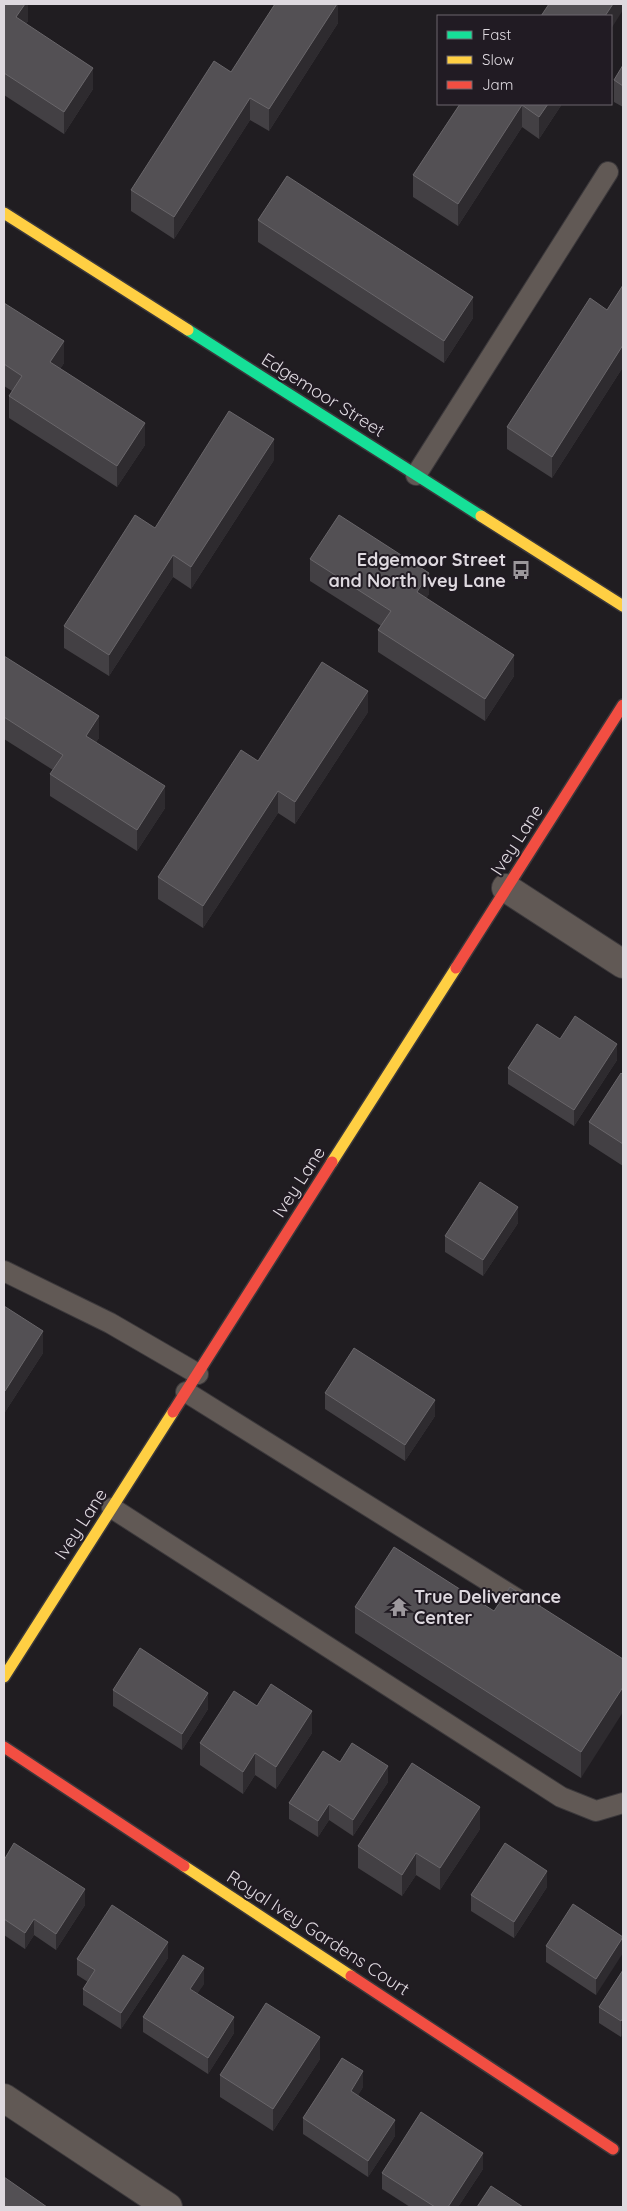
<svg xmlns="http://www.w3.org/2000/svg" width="627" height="2211" viewBox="0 0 627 2211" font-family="Quicksand,sans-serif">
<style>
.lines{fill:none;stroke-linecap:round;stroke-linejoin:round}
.lane-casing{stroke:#3b383b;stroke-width:22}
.street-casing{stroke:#3b383b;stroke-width:30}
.fast-casing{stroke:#3b383b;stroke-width:14}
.slow-casing{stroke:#3b383b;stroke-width:14}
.jam-casing{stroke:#3b383b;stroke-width:14}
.lane{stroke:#615955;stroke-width:20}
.street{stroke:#615955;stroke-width:28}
.fast{stroke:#16e098;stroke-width:11}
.slow{stroke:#ffcf43;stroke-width:11}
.jam{stroke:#f24e42;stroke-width:11}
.wall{fill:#434044}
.shaded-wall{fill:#2e2b2f}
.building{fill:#535054;stroke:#69666a}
.labels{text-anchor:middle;stroke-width:4;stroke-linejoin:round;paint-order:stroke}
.street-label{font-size:18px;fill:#ded9df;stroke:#211b23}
.poi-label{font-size:18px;font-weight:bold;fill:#ded9df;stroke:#211b23;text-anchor:end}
</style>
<rect width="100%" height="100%" fill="#201d21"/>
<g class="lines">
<!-- lane casing -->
<g class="lane-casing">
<path id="lane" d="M416 475 608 172
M4 1271 110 1323 198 1374
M186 1392 530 1607
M112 1508 561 1797 596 1811 623 1803"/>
</g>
<!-- street casing -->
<g class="street-casing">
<path id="street" d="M506 888 623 964
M4 2098 168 2207"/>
</g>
<!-- fast casing -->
<g class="fast-casing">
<path id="fast" d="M188 330 481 516"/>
</g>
<!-- slow casing -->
<g class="slow-casing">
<path id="slow" d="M4 213 188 330
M481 516 623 606
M332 1162 456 968
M4 1677 173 1412
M184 1866 351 1976"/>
</g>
<!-- jam casing -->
<g class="jam-casing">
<path id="jam" d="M456 968 623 705
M173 1412 332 1162
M4 1747 184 1866
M351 1976 613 2149"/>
</g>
<!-- lane -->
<use href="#lane" class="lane"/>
<!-- street -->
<use href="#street" class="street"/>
<!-- fast -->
<use href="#fast" class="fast"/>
<!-- slow -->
<use href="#slow" class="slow"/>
<!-- jam -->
<use href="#jam" class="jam"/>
</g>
<!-- wall -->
<path class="wall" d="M4 4H28V21L26 24 93 89 64 134 4 95Z
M338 4V23L269 131 250 120 174 239 131 211V190L231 72Z
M623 65V107L614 102V80Z
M460 104H562L539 139 522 127 458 226 413 197V175Z
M258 220 473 318 444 363 258 242Z
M623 285V367L552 478 507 449V427L607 310Z
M4 303 64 363 60 369 145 445 117 487 9 418V396L12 391 4 386Z
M274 460 191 589 173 577 109 676 64 648V626Z
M310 559 429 594 426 598 514 676 485 721 378 652V630L381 626 310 581Z
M4 656 99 738 96 742 165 808 137 851 50 796V774L53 770 4 739Z
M368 712 295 824 278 813 203 928 158 899V877L258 761Z
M560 1039 617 1060 574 1126 508 1084V1068Z
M623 1075V1166L589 1144V1122Z
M518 1223 483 1276 445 1252V1236Z
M4 1306 43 1353 5 1412H4Z
M325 1393 435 1416 405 1461 325 1409Z
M355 1607 494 1611 623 1659 581 1778 355 1633Z
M113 1690 208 1709 182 1750 113 1706Z
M257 1706 312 1733 276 1789 255 1775 243 1794 200 1765V1743Z
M340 1762 388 1782 353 1836 329 1820 318 1837 289 1819V1803Z
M480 1829 440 1890 416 1875 402 1896 358 1868V1846Z
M4 1860 85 1905 56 1950 34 1935 25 1949 4 1935Z
M547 1887 514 1938 471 1911V1895Z
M623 1937 596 1995 546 1962V1946Z
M168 1958 121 2029 83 2005V1989L88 1982 77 1975V1959Z
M623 1970 621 2037 599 2023V2007Z
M204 1984 197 1993 234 2033 208 2074 143 2032V2017Z
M320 2059 273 2131 220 2097V2075Z
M363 2087 358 2095 395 2136 368 2177 303 2134V2118Z
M483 2169 458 2207H410L382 2189V2173Z"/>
<!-- shaded-wall -->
<path class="shaded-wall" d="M25 4H28V21L16 39V17Z
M337 4H338V23L269 131V109Z
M613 4H623V10L611 29V16H605Z
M93 68V89L64 134V112Z
M250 98V120L174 239V217Z
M548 104H562L539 139V117Z
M522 105V127L458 226V204Z
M473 297V318L444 363V341Z
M64 341V363L50 384V362Z
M623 345V367L552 478V457Z
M145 423V445L117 487V466Z
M274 439V460L191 589V567Z
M173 555V577L109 676V655Z
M429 573V594L417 614V592Z
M514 655V676L485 721V699Z
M368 691V712L295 824V802Z
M99 716V738L86 757V736Z
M165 786V808L137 851V830Z
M278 791V813L203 928V906Z
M617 1044V1060L574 1126V1110Z
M518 1207V1223L483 1276V1260Z
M43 1331V1353L5 1412V1391Z
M435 1400V1416L405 1461V1445Z
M623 1687V1712L581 1778V1752Z
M208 1693V1709L182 1750V1734Z
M312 1711V1733L276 1789V1767Z
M255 1753V1775L243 1794V1772Z
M388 1766V1782L353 1836V1820Z
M329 1804V1820L318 1837V1821Z
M480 1807V1829L440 1890V1868Z
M416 1853V1875L402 1896V1875Z
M547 1871V1887L514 1938V1922Z
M85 1889V1905L56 1950V1934Z
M34 1919V1935L25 1949V1933Z
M623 1937V1953L596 1995V1979Z
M168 1942V1958L121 2029V2013Z
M204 1968V1984L190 2005V1989Z
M234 2017V2033L208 2074V2058Z
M623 2018V2034L621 2037V2021Z
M320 2037V2059L273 2131V2109Z
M363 2071V2087L351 2107V2091Z
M395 2120V2136L368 2177V2161Z
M483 2153V2169L458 2207H448Z"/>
<!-- building -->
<path class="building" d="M4 4H25L16 17 93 68 64 112 4 73Z
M275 4H337L269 109 250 98 174 217 131 190 214 61 231 72Z
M549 4H613L605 16H541Z
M623 65V86L614 80Z
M460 104H548L539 117 522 105 458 204 413 175Z
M287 176 473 297 444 341 258 220Z
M623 285V345L552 457 507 427 590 298 607 310Z
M4 303 64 341 50 362 145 423 117 466 9 396 22 376 4 364Z
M229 411 274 439 191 567 173 555 109 655 64 626 135 515 155 528Z
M339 515 429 573 417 592 514 655 485 699 378 630 391 611 310 559Z
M4 656 99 716 86 736 165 786 137 830 50 774 63 755 4 717Z
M322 662 368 691 295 802 278 791 203 906 158 877 241 750 258 761Z
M575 1016 617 1044 574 1110 508 1068 537 1024 560 1039Z
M621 1073 623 1075V1144L589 1122Z
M480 1182 518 1207 483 1260 445 1236Z
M4 1306 43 1331 5 1391 4 1390Z
M354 1348 435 1400 405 1445 325 1393Z
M394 1547 494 1611 510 1587 623 1659V1687L581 1752 355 1607Z
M140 1648 208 1693 182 1734 113 1690Z
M271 1684 312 1711 276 1767 255 1753 243 1772 200 1743 234 1691 257 1706Z
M352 1743 388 1766 353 1820 329 1804 318 1821 289 1803 323 1751 340 1762Z
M412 1763 480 1807 440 1868 416 1853 402 1875 358 1846Z
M14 1843 85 1889 56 1934 34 1919 25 1933 4 1919V1860Z
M505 1843 547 1871 514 1922 471 1895Z
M573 1904 623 1937 596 1979 546 1946Z
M112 1905 168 1942 121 2013 83 1989 95 1970 77 1959Z
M183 1955 204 1968 190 1989 234 2017 208 2058 143 2017Z
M623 1970V2018L621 2021 599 2007Z
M266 2003 320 2037 273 2109 220 2075Z
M342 2058 363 2071 351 2091 395 2120 368 2161 303 2118Z
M421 2112 483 2153 448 2207H435L382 2173Z
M4 2177 47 2207H4Z
M491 2186 523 2207H477Z"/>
<!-- icons -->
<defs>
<g id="bus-bare" transform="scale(1.5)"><path d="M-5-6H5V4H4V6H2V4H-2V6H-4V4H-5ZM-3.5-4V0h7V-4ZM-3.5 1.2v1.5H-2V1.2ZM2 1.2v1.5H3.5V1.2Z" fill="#9c979c" stroke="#211b23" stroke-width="2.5" paint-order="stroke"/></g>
<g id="temple-bare" transform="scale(1.5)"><path d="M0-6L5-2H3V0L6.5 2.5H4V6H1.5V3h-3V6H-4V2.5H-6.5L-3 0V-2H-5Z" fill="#9c979c" stroke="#211b23" stroke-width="2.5" paint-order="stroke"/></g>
</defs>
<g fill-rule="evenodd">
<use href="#bus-bare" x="521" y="570"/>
<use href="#temple-bare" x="399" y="1607"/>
</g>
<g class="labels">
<!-- street labels -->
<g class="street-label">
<text transform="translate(323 395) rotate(32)" y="6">Edgemoor Street</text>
<text transform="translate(517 840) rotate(-57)" y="6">Ivey Lane</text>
<text transform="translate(299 1182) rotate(-57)" y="6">Ivey Lane</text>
<text transform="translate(81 1524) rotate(-57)" y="6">Ivey Lane</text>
<text transform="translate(318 1933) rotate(33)" y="6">Royal Ivey Gardens Court</text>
</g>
<!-- poi labels -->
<g class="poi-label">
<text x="506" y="566">Edgemoor Street<tspan x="506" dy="21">and North Ivey Lane</tspan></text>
<text x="414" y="1603" text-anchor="start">True Deliverance<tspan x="414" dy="21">Center</tspan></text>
</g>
</g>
<!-- border -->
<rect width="627" height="2211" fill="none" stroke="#ded9df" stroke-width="10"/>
<!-- legend -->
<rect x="437" y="15" width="175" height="90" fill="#211b23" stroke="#6d676e"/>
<rect x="447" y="31" width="25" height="8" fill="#16e098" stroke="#6d676e"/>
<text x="482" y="40" font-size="15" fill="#ded9df">Fast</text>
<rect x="447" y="56" width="25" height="8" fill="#ffcf43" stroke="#6d676e"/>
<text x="482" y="65" font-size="15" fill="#ded9df">Slow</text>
<rect x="447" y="81" width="25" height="8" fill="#f24e42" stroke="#6d676e"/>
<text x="482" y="90" font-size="15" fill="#ded9df">Jam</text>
</svg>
